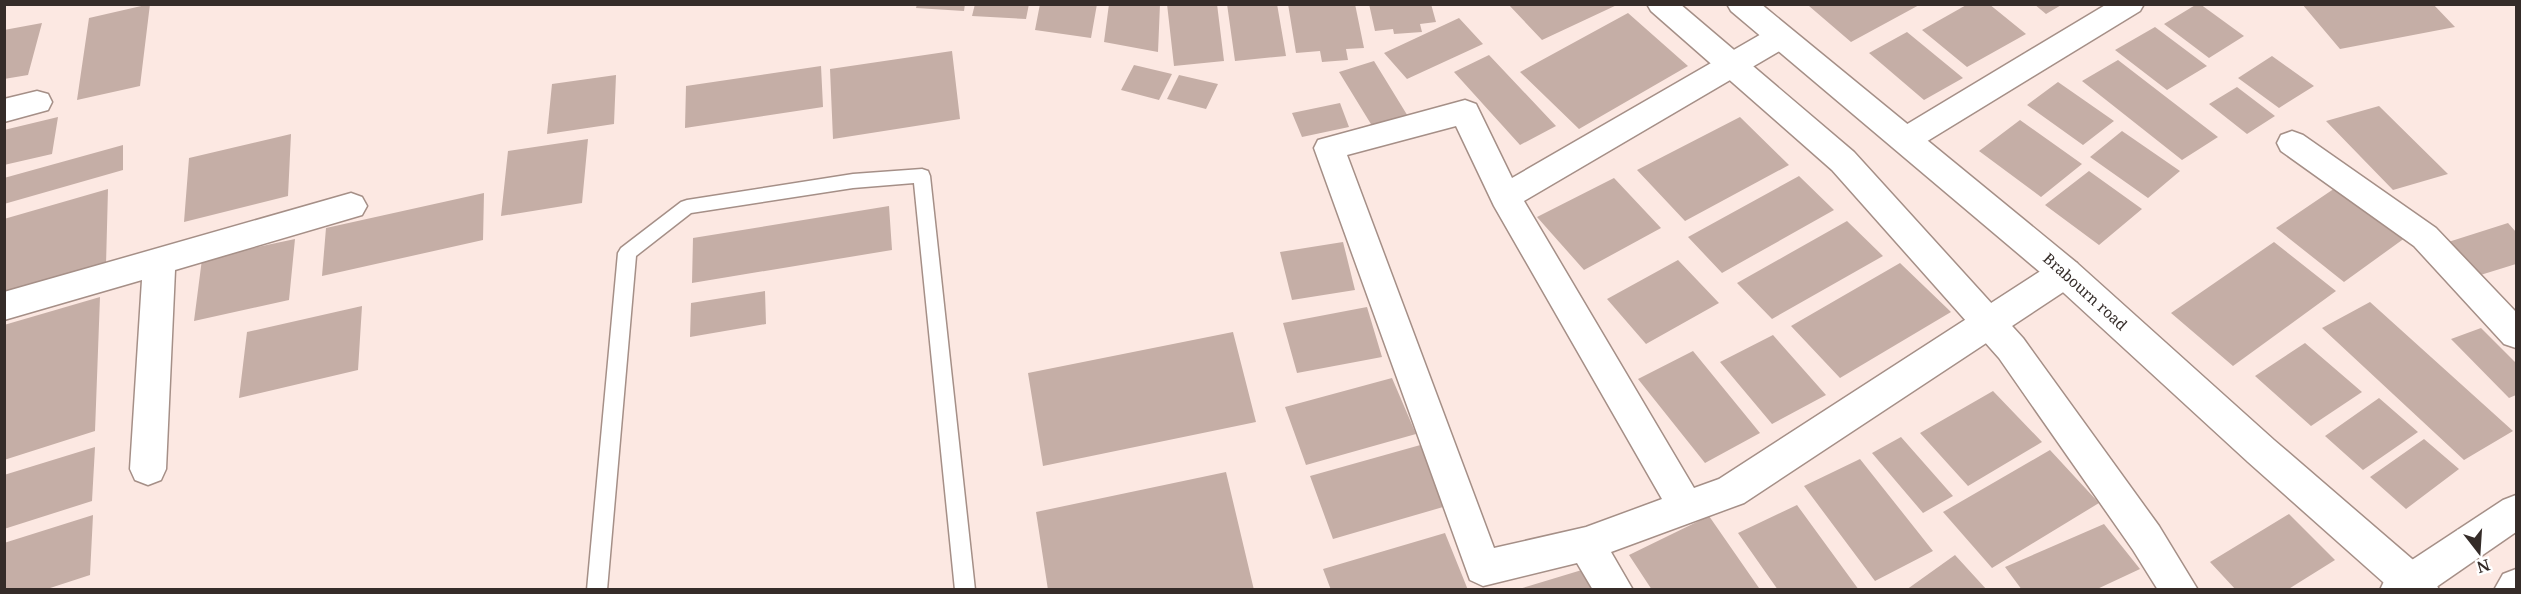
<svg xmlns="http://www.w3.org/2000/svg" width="2521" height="594" viewBox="0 0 2521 594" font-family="'Noto Serif',serif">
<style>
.building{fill:#c5aea6}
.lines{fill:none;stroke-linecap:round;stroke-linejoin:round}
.service-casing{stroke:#a58f87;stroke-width:3}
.minor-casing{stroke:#a58f87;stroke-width:3}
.tertiary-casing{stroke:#a58f87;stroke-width:3}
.primary-casing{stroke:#a58f87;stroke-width:3}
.service{fill:#fff;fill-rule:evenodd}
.minor{fill:#fff;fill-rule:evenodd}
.tertiary{fill:#fff;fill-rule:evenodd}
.primary{fill:#fff;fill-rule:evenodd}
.labels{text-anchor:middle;stroke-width:6;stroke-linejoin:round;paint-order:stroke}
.street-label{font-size:15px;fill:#352c29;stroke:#fff}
</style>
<rect width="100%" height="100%" fill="#fce8e2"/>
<!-- building -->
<path class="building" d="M150 4 140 86 77 100 89 18Z
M917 4H965L964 11 916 8Z
M975 4H1029L1026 19 972 16Z
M1040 4H1097L1091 38 1035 30Z
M1109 4H1160L1158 52 1104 42Z
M1167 4H1217L1224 61 1174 66Z
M1227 4H1277L1286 56 1235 61Z
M1288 4H1355L1364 48 1346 49 1348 60 1322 62 1320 51 1296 53Z
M1369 4H1431L1436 22 1420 24 1422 32 1394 34 1393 29 1375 31Z
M1508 4H1619L1542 40Z
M1811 4H1921L1851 42 1809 6Z
M1968 4H1989L2026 34 1967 67 1922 30Z
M2034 4H2063L2046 14Z
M2197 4H2200L2244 36 2209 58 2164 24Z
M2302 4H2433L2455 27 2340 49Z
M1628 13 1688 66 1579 129 1520 72Z
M1459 18 1483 44 1407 79 1384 53Z
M42 23 28 75 4 79V30Z
M2155 27 2207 66 2167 90 2115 50Z
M1907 32 1963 78 1924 100 1869 53Z
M952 51 960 119 833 139 830 69Z
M1489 55 1556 126 1520 145 1454 72Z
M2272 56 2314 86 2279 108 2238 78Z
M2118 60 2218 137 2182 160 2082 81Z
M1374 61 1409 118 1374 129 1339 72Z
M1134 65 1172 74 1159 100 1121 90Z
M821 66 823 107 685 128 686 86Z
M616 75 614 124 547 134 552 84Z
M1179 75 1218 84 1206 109 1167 99Z
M2058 82 2114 121 2083 145 2027 105Z
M2237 87 2275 116 2247 134 2209 104Z
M1340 103 1349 127 1302 137 1292 113Z
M2379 106 2448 174 2393 190 2326 121Z
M58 117 52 154 4 165V130Z
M1740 117 1789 165 1685 221 1637 170Z
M2020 120 2082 164 2041 197 1979 151Z
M2122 131 2180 171 2148 198 2090 157Z
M291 134 288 196 184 222 189 158Z
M588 139 582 203 501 216 508 151Z
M123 145V170L4 204V178Z
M2089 171 2142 209 2099 245 2045 205Z
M1799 176 1834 210 1722 273 1688 237Z
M1614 178 1661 228 1584 270 1537 217Z
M2341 184 2409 235 2344 282 2276 228Z
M108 189 106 265 4 296V219Z
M484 193 483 240 322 276 326 228Z
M889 206 892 250 692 283 693 238Z
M1847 221 1883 256 1772 319 1737 283Z
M2508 223 2516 232V264L2474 277 2442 244Z
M295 239 289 300 194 321 202 259Z
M1343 242 1355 290 1292 300 1280 252Z
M2274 242 2336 291 2233 366 2171 313Z
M1678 260 1719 303 1646 344 1607 299Z
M1900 263 1951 312 1840 378 1791 326Z
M765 291 766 324 690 337 691 303Z
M100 297 95 431 4 460V325Z
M2370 302 2513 431 2464 460 2322 328Z
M362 306 358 370 239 398 247 332Z
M1367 307 1382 357 1297 373 1283 323Z
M2481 328 2516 363V395L2509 398 2451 339Z
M1233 332 1256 422 1043 466 1028 373Z
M1773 335 1826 395 1772 424 1720 362Z
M2305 343 2362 392 2311 426 2255 376Z
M1693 351 1760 433 1705 463 1638 379Z
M1392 378 1416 434 1306 465 1285 407Z
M1993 391 2042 442 1968 486 1920 433Z
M2379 398 2418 432 2363 470 2325 436Z
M1901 437 1953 496 1923 513 1872 453Z
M2424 439 2459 469 2406 509 2370 477Z
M1424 444 1450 505 1333 539 1310 476Z
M95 447 92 501 4 529V475Z
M2050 450 2099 503 1992 568 1943 512Z
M1860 459 1933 551 1875 581 1804 486Z
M1226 472 1254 590H1048L1036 512Z
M1797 505 1859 590H1778L1738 533Z
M2289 514 2335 560 2287 590H2236L2210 562Z
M93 515 90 575 44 590H4V543Z
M1709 516 1759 588 1652 590 1629 555Z
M2104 524 2140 569 2095 590H2022L2005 567Z
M1445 533 1468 590H1331L1323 569Z
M1955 555 1987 590H1906Z
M1595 566 1606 590H1519V589Z"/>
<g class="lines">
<!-- service casing -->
<g class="service-casing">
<path id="service" d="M922 169 928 171 930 176 975 590H955L914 183 853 188 691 213 636 256 607 590H587L618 253 621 248 681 202 687 200 853 174Z"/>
</g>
<!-- minor casing -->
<g class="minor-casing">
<path id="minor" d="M2107 4H2144L2140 11 1916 148 1905 152 1894 148 1890 140 1894 132Z
M1780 26 1790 29 1794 37 1790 45 1524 201 1694 488 1719 479 2053 263 2065 259 2077 263 2081 273 2077 283 1744 503 1611 552 1633 590H1593L1577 563 1483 586 1470 580 1314 148 1318 140 1465 100 1476 104 1512 178 1770 29ZM1456 126 1494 206 1662 499 1586 527 1494 548 1347 155Z
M37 91 48 94 52 102 48 110 4 122V99Z
M2292 131 2303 135 2436 228 2516 312V348L2504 344 2414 246 2281 151 2277 143 2281 135Z
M351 193 362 197 367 206 362 215 175 270 166 469 161 480 148 485 135 480 130 469 142 280 4 320V292Z"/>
</g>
<!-- tertiary casing -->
<g class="tertiary-casing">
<path id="tertiary" d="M1647 4H1680L1854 152 2023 338 2159 526 2198 590H2158L2133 550 1999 358 1832 170 1651 11Z
M1727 4H1761L2077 263 2274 440 2433 577 2439 590H2392L2248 462 2053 283 1731 11Z"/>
</g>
<!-- primary casing -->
<g class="primary-casing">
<path id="primary" d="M2516 495V532L2432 590H2380L2386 577 2503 500Z
M2516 569V590H2494L2503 574Z"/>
</g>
<!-- service -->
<use href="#service" class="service"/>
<!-- minor -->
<use href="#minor" class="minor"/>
<!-- tertiary -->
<use href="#tertiary" class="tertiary"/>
<!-- primary -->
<use href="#primary" class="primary"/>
</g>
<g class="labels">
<!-- street labels -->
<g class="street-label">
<text transform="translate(2085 292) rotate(42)" y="5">Brabourn road</text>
</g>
</g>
<!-- border -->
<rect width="2521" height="594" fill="none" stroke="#352c29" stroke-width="12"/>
<!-- north arrow -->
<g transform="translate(2479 552) rotate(163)" stroke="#ffffff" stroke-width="4.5" paint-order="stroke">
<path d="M0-4.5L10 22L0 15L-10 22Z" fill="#352c29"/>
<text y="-9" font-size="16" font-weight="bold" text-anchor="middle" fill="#352c29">N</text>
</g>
</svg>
